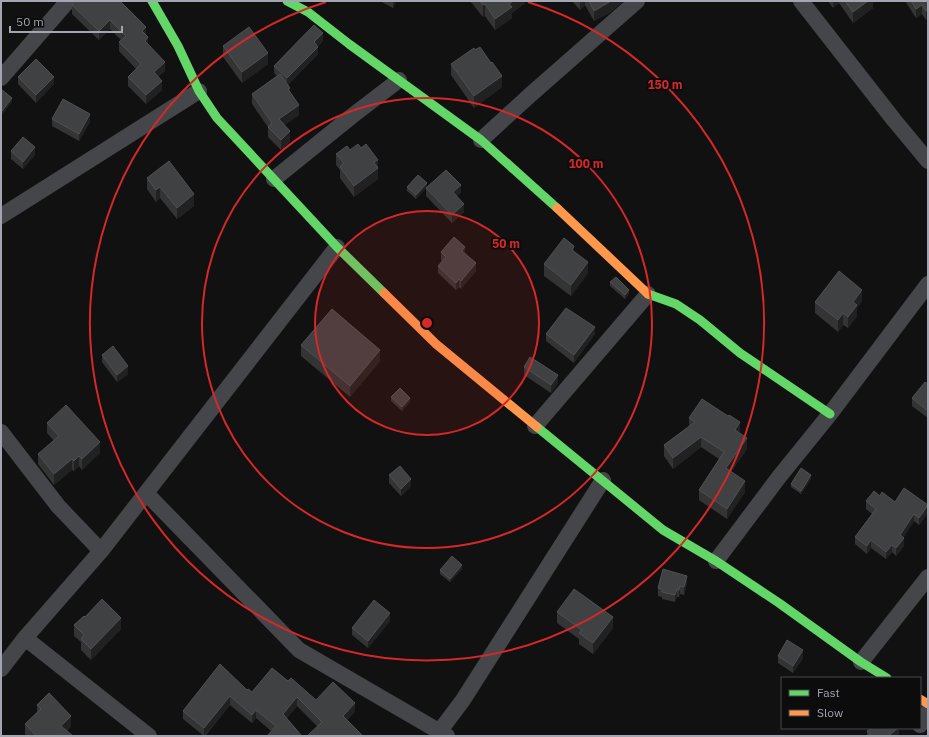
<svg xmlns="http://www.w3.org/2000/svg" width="929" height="737" viewBox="0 0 929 737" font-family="'IBM Plex Sans',sans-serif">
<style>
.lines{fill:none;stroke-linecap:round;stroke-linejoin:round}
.street{stroke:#45464a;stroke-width:16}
.fast{stroke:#63d668;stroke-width:9}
.slow{stroke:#ff974d;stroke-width:9}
.wall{fill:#343435}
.shaded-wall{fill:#212121}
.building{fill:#404143;stroke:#505054}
.ring{fill:none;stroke:#d62828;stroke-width:2}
.centre{fill:#d62828;stroke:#0c0c0d;stroke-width:2}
.ring-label{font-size:12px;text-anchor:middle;font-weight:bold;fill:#d62828;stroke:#0c0c0d;stroke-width:4;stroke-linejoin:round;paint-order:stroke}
</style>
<rect width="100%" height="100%" fill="#111"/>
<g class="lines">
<!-- street -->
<path class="street" d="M801 1 894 120 928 161
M1 78 68 1
M481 140 529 96 637 1
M274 179 352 116 399 80
M1 216 199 91
M535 426 648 294
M1 432 58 506 101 551
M146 493 299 650 447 736
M716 561 779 477 830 414 928 284
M25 638 149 736
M861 662 928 577
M1 669 25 638 101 551 337 247
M920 725 928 712
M439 732 463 700 603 480"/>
<!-- fast -->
<path class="fast" d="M152 1 178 46 199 91 217 118 337 247 384 293
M287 1 308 12 349 44 481 140 557 208
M648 294 676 304 700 320 740 353 830 414
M537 427 663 530 716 561 779 603 861 662 887 678"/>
<!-- slow -->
<path class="slow" d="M557 208 648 294
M384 293 436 344 537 427
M920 699 928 704"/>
</g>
<!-- wall -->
<path class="wall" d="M75 1 146 35 148 44 165 71 158 77 162 90 146 104 128 86V77L136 69 119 51V42L121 40 110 29 99 40 72 14V5Z
M380 1H396L393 8Z
M470 1H525V3L512 13V18L495 30 485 16 483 17Z
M572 1H624L609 13 594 21 585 5 580 10Z
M828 1H873V8L853 23 839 3 833 8Z
M905 1H928L926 20 922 14 916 18Z
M323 41 318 46V54L288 85 290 92 299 115 284 125 290 141 281 150 268 137V127L252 104V94L277 76 274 73V66Z
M223 46 268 64 242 83 223 57Z
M451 64 502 87 474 108 451 75Z
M18 77 54 84 36 103 18 84Z
M52 119 90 122 79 141 52 126Z
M11 151 35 155 23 169 11 159Z
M336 154 378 167V179L354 197 340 178V170L336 165Z
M147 178 194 206 177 219 160 198 156 202 147 189Z
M407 187H427L416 199 407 191Z
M426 188 461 193 457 196 464 212 452 223 426 196Z
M441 252 465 254 476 271 461 289 459 287 456 290 438 273V266L442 261 441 260Z
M574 252 588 273 571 296 544 276V264Z
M610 282 629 294 625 299 610 286Z
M862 301 857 308V316L848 328 843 325 838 332 815 313V302Z
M546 334H595L574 363 546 341Z
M301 345 380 361 350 397 301 356Z
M102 355 128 374 117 382 102 362Z
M524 367 558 383 551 393 524 375Z
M928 384V418L912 406V398Z
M391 397 410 402 402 411 391 401Z
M689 418 740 433 747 449 731 472 745 492 727 519 699 500V490L719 459 701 447 673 469 664 456V445L689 426Z
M47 423 100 453 82 470 79 466 74 471 72 470 54 485 38 464V454L54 441 47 433Z
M389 475 411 486 401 496 389 483Z
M811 479 801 494 791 487V484Z
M880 496 895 502 928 513 919 525 914 521 903 538 904 546 896 556 892 552 886 559 871 548 867 554 855 544V537L872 514 866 509V501Z
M462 569 450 582 440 574V570Z
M687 583 684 595 680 594 679 597H677L675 602 662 599V597L658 596V588Z
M557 612 613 628 593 654 579 644V639L557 623Z
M390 621 368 648 352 635V628Z
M74 625 121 629 91 660 81 650V642L74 636Z
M778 656 803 658 793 673 778 663Z
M288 681 316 700 355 712 318 727 297 706 287 718 271 731 256 718 252 723 230 705 205 736H204L183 719V711L247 690 252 692Z
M37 705 71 726 67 731 73 736H27L25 734V724L37 712Z
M869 728H899V735L897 736H867V731L870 729Z"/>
<!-- shaded-wall -->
<path class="shaded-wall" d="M393 1H396L393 8Z
M513 1H525V3L512 13V18L495 30V19L509 4Z
M580 1H585V5L580 10Z
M611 1H624L609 13 594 21V11Z
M833 1H839V3L833 8Z
M868 1H873V8L853 23V12Z
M485 4V16L483 17V5Z
M922 5V14L916 18V9Z
M928 10V19L926 20V11Z
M110 20V29L99 40V31Z
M146 27V36L142 31Z
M323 33V41L314 50V42Z
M148 37V46L145 41Z
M318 47V54L287 86V78Z
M268 53V64L242 83V72Z
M165 62V71L154 81V72Z
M502 76V87L474 108V96Z
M54 77V84L36 103V95Z
M162 81V90L146 104V95Z
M12 98V102L2 115V111Z
M299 105V115L279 129V119Z
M90 114V122L79 141V134Z
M290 131V141L281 150V140Z
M35 147V155L23 169V162Z
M378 160V179L354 197V186L374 162Z
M427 183V187L416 199V195Z
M461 185V193L453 200V192Z
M160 187V198L156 202V190Z
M194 194V206L177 219V208Z
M464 204V212L452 223V215Z
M574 246V257L572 250Z
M465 247V255L462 251Z
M588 262V273L571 296V285Z
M476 263V271L461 289V281Z
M459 279V287L456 290V283Z
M629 290V294L625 299V295Z
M862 290V301L857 308V316L848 328V317L853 302Z
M843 313V325L838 332V320Z
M595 327V334L574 363V355Z
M380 350V361L350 397V386Z
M128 366V374L117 382V375Z
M558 375V383L551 393V385Z
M410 398V402L402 411V407Z
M740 422V433L735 441V430Z
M701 437V447L673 469V458Z
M747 438V449L726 479V468Z
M100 442V453L82 470V459Z
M79 456V466L74 471V461Z
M72 459V470L54 485V474Z
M811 475V479L801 494V491Z
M411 479V486L401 496V489Z
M745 481V492L727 519V509Z
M928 505V513L919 525V518Z
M914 514V521L900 543V535Z
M904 538V546L896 556V548Z
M871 540V548L867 554V546Z
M892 545V552L886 559V552Z
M462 565V569L450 582V579Z
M687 576V583L684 595V587Z
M680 586V594L679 597V590Z
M677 589V597L675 602V595Z
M390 613V621L368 648V641Z
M613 617V628L593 654V643Z
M121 618V629L91 660V649Z
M803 650V658L793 673V666Z
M230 696V705L204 736V728Z
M297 697V706L283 723V714Z
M355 703V712L343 725V716Z
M256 710V718L252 723V715Z
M71 716V726L61 736V726Z
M898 728H899V735L897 736H888Z"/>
<!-- building -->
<path class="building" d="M75 1H120L146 27 142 31 148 37 145 41 165 62 154 72 162 81 146 95 128 77 141 64 119 42 126 36 110 20 99 31 72 5Z
M480 1H513L509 4 512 7 495 19 485 4 483 5Z
M589 1H611L594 11Z
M845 1H868L853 12Z
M911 1H928V10L926 11 922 5 916 9Z
M314 25 323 33 314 42 318 47 287 78 274 66Z
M249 27 268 53 242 72 223 46Z
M480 47 491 63 492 62 502 76 474 96 451 64 474 48 475 50Z
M36 59 54 77 36 95 18 77Z
M280 74 290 88 288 89 299 105 279 119 290 131 281 140 268 127 272 123 252 94Z
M1 89 12 98 2 111 1 110Z
M63 99 90 114 79 134 52 119Z
M23 137 35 147 23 162 11 151Z
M358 144 361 148 366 144 378 160 374 162 378 168 354 186 340 167 344 163 336 154 347 146 350 150Z
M169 161 194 194 177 208 160 187 156 190 147 178Z
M446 170 461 185 453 192 464 204 452 215 426 188Z
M418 175 427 183 416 195 407 187Z
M454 237 465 247 462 251 476 263 461 281 459 279 456 283 438 266 446 257 441 252Z
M564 238 574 246 572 250 588 262 571 285 544 264Z
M839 271 862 290 853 302 857 305 848 317 843 313 838 320 815 302Z
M616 277 629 290 625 295 610 282Z
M566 308 595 327 574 355 546 334Z
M332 309 380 350 350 386 301 345Z
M113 346 128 366 117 375 102 355Z
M530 357 558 375 551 385 524 367Z
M925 382 928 384V411L912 398Z
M400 388 410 398 402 407 391 397Z
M702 399 728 416 729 415 740 422 735 430 747 438 726 468 745 481 727 509 699 490 724 452 701 437 673 458 664 445 695 422 689 418Z
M66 405 100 442 82 459 79 456 74 461 72 459 54 474 38 454 59 436 47 423Z
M400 466 411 479 401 489 389 475Z
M801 468 811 475 801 491 791 484Z
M904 488 928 505 919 518 914 514 900 535 904 538 896 548 892 545 886 552 871 540 867 546 855 537 876 509 866 501 874 491 880 496 882 492 895 502Z
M452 556 462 565 450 579 440 570Z
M663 569 687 576 684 587 680 586 679 590 677 589 675 595 662 592V589L658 588Z
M574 589 613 617 593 643 579 633 582 630 557 612Z
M102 599 121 618 91 649 81 639 84 635 74 625 84 616 85 617Z
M374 600 390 613 368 641 352 628Z
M787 640 803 650 793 666 778 656Z
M220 664 247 690 248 689 252 692 272 668 288 681 291 678 316 700 333 682 355 703 343 716 363 736H307L322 722 297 697 283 714 302 736H267L276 726 256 710 252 715 230 696 204 728 183 711Z
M49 693 71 716 61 726 73 736H36L25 724 41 709 37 705Z
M872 728H898L888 736H871L867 731Z"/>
<!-- distance rings -->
<circle cx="427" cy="323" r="112" fill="#d62828" fill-opacity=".12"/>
<g class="ring">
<circle cx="427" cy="323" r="112"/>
<circle cx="427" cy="323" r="225"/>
<path d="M528 2A337 337 0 1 1 326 2"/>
</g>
<circle cx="427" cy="323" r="6" class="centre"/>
<g class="ring-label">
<text x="665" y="89">150 m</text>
<text x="586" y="168">100 m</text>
<text x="506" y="248">50 m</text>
</g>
<!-- border -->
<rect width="929" height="737" fill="none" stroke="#a3a5b1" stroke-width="4"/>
<!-- legend -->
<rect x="781" y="677" width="140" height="52" fill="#0c0c0d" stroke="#48494f"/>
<rect x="789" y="690" width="20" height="6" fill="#63d668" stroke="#48494f"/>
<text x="817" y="697" font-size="12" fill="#a3a5b1">Fast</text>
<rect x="789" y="710" width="20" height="6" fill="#ff974d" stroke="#48494f"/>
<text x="817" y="717" font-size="12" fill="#a3a5b1">Slow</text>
<!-- scale -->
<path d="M10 26v6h112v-6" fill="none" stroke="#a3a5b1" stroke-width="2"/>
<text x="16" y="26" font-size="12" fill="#a3a5b1" stroke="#0c0c0d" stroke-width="3" paint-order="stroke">50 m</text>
</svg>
